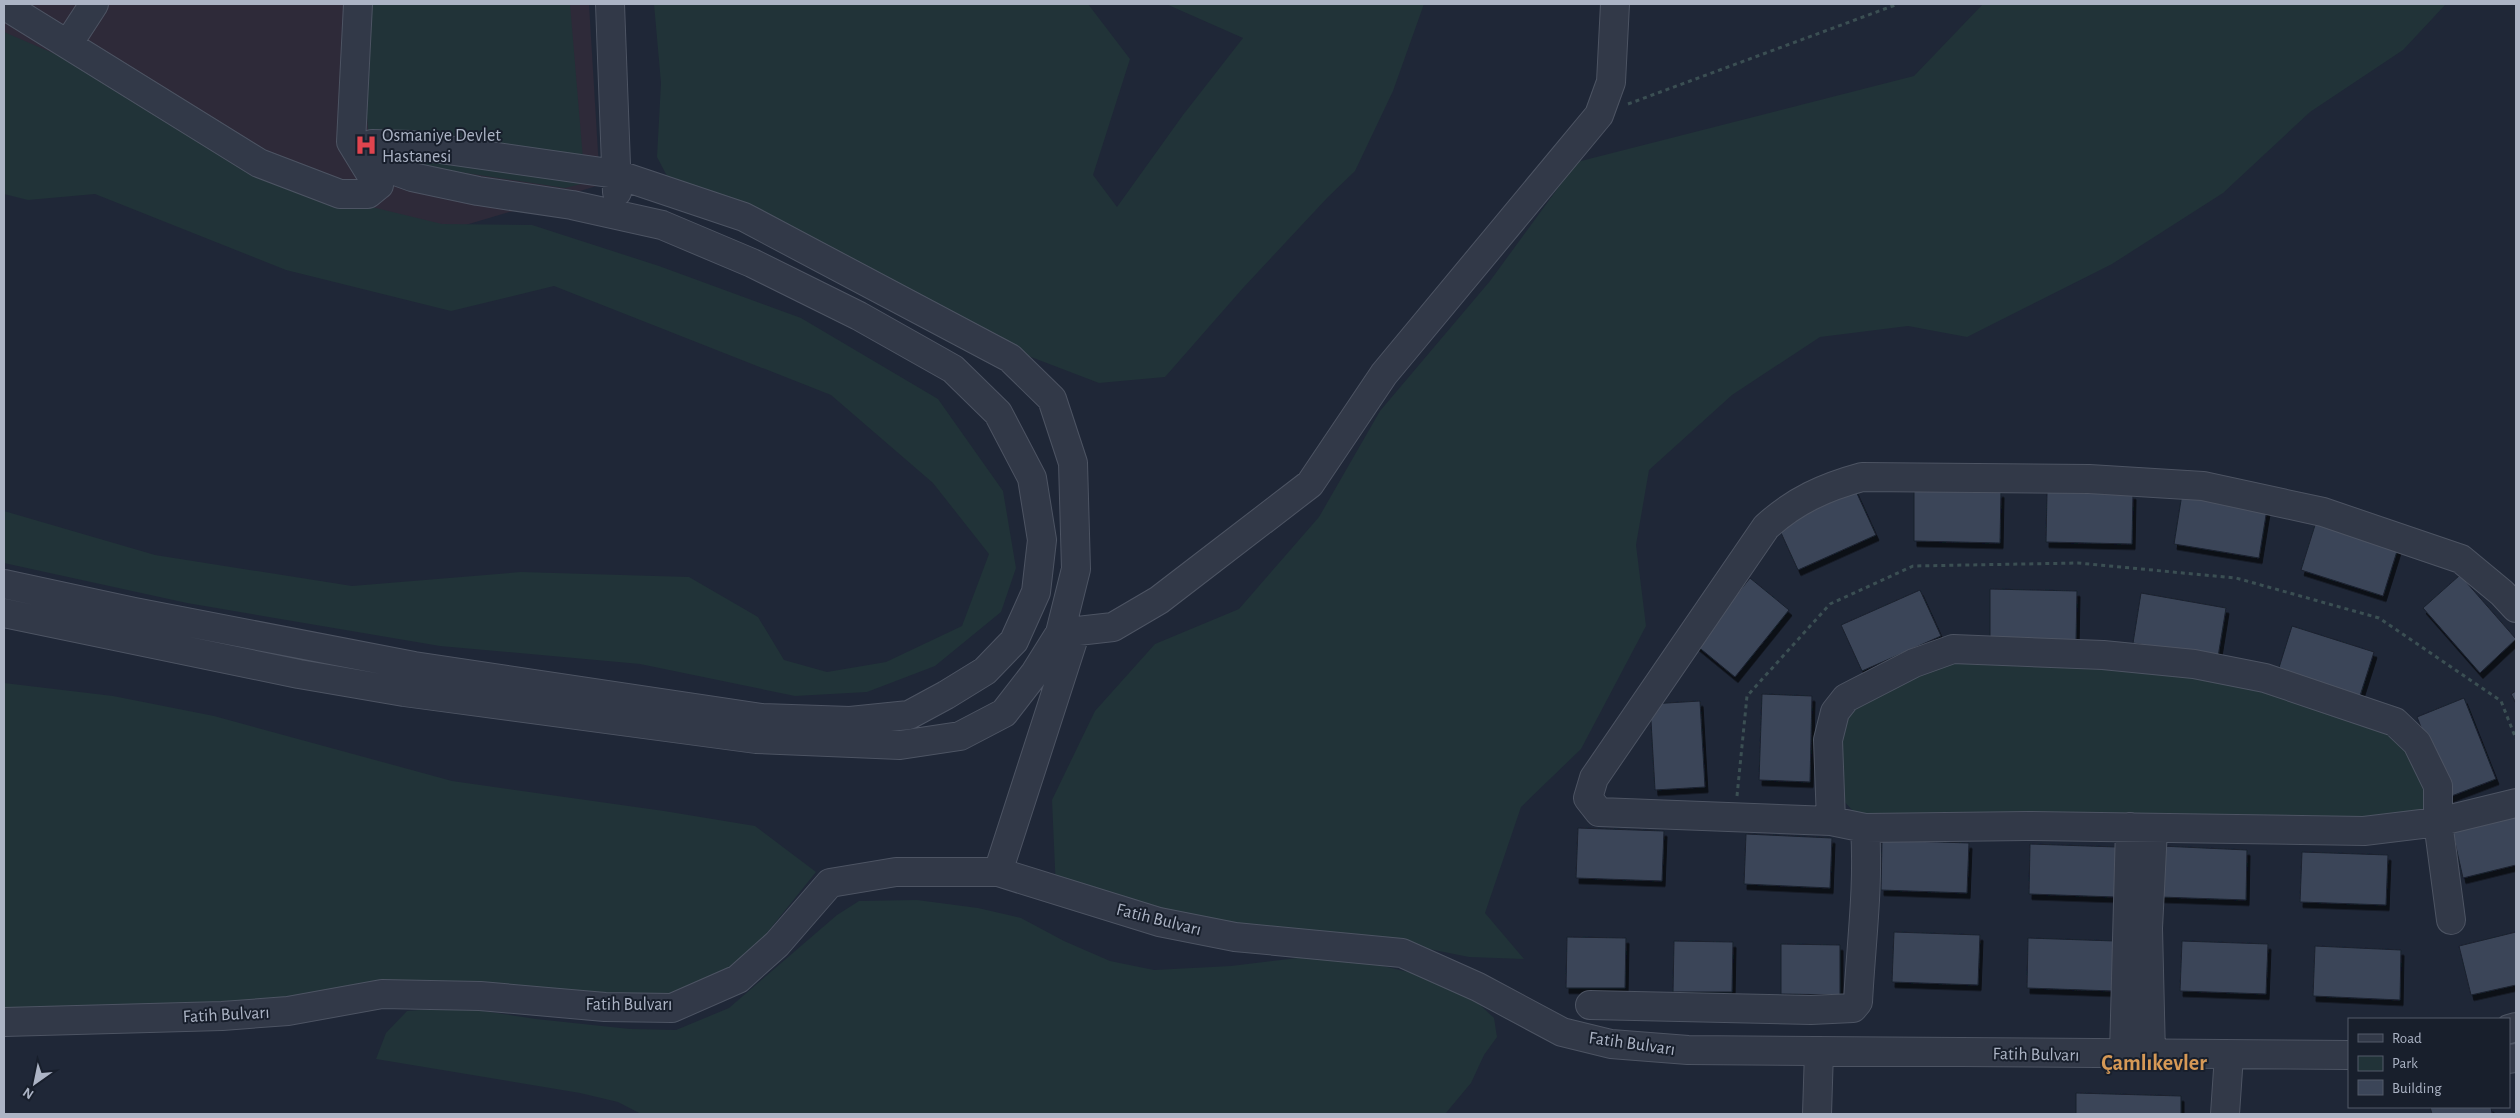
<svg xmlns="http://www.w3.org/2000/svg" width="2520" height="1118" viewBox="0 0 2520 1118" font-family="'Alegreya Sans',sans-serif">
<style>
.medical{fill:#2e2a39}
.green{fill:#213338}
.building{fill:#3b4558;stroke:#1a212e;filter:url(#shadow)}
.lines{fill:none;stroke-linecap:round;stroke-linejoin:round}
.minor-casing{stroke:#4d5463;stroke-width:30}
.path{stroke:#3b4f53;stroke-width:3;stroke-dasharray:4 4;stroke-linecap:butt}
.minor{stroke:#323948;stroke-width:28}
.labels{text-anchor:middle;stroke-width:4;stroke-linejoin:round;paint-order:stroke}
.poi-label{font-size:18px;fill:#acb4c5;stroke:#181f2c;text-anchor:start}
.street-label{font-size:18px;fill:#acb4c5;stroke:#181f2c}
.district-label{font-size:22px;font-weight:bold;fill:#d69956;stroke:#181f2c}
</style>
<defs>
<filter id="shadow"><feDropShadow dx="3" dy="5.5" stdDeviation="0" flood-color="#0009"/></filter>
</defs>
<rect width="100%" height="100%" fill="#1f2737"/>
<!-- medical -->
<path class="medical" d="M4 4H589L600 185 432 235 4 106Z"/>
<!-- green -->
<path class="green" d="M368 4H570L585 183 565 188 394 162 370 151 366 105Z
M654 4H1088L1130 59 1093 175 1117 207 1183 115 1243 38 1166 4H1424L1393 91 1355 171 1328 197 1243 288 1165 377 1099 383 1031 357 910 296 676 193 657 157 661 83Z
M1983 4H2446L2403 50 2310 112 2223 193 2112 264 1967 337 1908 326 1820 337 1732 395 1649 470 1636 545 1646 626 1581 749 1521 807 1485 913 1524 959 1469 957 1389 941 1255 928 1056 891 1052 800 1095 711 1155 644 1239 609 1319 517 1380 411 1490 281 1577 162 1914 76Z
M4 32 132 87 343 200 442 224 532 225 659 266 801 318 938 399 1003 491 1016 568 1001 612 935 666 867 692 795 696 640 664 440 646 187 603 4 563V511L155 555 352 586 521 572 689 577 758 617 784 660 827 672 886 662 962 626 989 554 933 483 831 395 554 286 451 311 286 270 95 194 28 200 4 194Z
M1944 659 2166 669 2262 689 2390 725 2431 787 2429 810 2393 817 2339 818 1855 813 1840 797 1837 745 1849 711Z
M4 683 113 696 214 716 452 781 664 811 755 826 816 872 754 949 694 998 186 1011 4 1009Z
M917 900 978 908 1021 918 1064 941 1110 961 1154 970 1231 966 1306 957 1358 960 1412 973 1477 1002 1494 1018 1497 1037 1484 1055 1471 1083 1445 1114H641L618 1102 580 1093 376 1059 386 1033 407 1011 457 1007 536 1019 630 1029 676 1030 729 1008 837 915 859 901Z"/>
<!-- building -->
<path class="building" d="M1855 489 1876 535 1798 570 1777 524Z
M1914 491 2001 492 2000 543 1914 541Z
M2047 492 2133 494 2132 544 2046 542Z
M2182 494 2267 509 2259 558 2174 544Z
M2316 522 2398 548 2383 596 2301 570Z
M2460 575 2516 639 2480 673 2423 608Z
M1750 578 1789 610 1735 677 1696 645Z
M1990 589 2077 591 2076 641 1990 639Z
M1920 590 1941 636 1862 671 1841 625Z
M2141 593 2226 608 2218 657 2133 643Z
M2292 626 2374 652 2359 699 2277 674Z
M2516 691V703L2511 694Z
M1762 694 1812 696 1810 782 1759 780Z
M2464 698 2496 779 2449 797 2417 717Z
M1700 701 1705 787 1655 790 1650 704Z
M2516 813V865L2463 878 2452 829Z
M1578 828 1664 831 1662 881 1576 878Z
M1746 834 1832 838 1830 888 1744 884Z
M1882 840 1969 843 1967 893 1881 890Z
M2030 844 2117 847 2115 897 2029 894Z
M2161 846 2247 850 2246 900 2160 897Z
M2302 852 2388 855 2386 905 2300 902Z
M1894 932 1980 935 1978 985 1892 982Z
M2516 932V985L2471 995 2459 946Z
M1567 937 1626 938 1625 988H1566Z
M2028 938 2115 941 2113 991 2027 988Z
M1674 941 1733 942 1732 992H1673Z
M2182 941 2268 944 2266 994 2180 991Z
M1781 944 1840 945V995L1781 994Z
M2315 946 2401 950 2400 1000 2313 996Z
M2076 1093 2181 1096V1114H2076Z
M2430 1107H2491L2492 1114H2432Z"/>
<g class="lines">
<!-- minor casing -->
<g class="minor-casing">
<path id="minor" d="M358 4 351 142 373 178
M610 4 617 192
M4 5 259 163 340 194H368L379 185
M68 44 94 4
M4 584 134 612 414 666 762 718 850 721 909 715 946 695 985 671 1014 641 1036 592 1042 540 1032 478 998 413 953 369 859 316 752 263 662 225 572 205 478 191 412 177 376 164 378 179
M2516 608 2502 593 2461 559 2323 512 2203 486 2089 479 1862 477C1825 487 1794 501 1766 527L1594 778 1588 798 1599 812 1831 821 1865 828 2027 826 2364 831 2438 822 2516 803
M4 613 299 674 404 692 756 739 900 745 960 736 1004 713 1035 673 1060 633 1076 569 1073 463 1052 399 1010 358 744 217 616 174 412 145 372 144 379 185
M1060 633 1113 627 1159 600 1310 484 1384 374 1599 115 1611 82 1615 4
M1831 821 1828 740 1835 712 1846 698 1914 663 1953 649 2103 655 2194 664 2265 678 2395 722 2417 743 2438 786V822L2451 920
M998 872 1076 631
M1590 1005 1811 1010 1853 1008 1858 1002C1861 944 1869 886 1865 828
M4 1022 222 1016 288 1011 382 994 480 996 605 1007 672 1008 738 979 777 944 830 883 896 872H998L1159 922 1235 937 1402 953 1478 987 1562 1032 1611 1044 1688 1050 2349 1055
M2509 1029 2516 1027
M2124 1054 2130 827
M2151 1055 2148 928 2153 829
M2509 1059 2516 1058
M1817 1114 1819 1051
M2225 1114 2229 1055"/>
</g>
<!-- path -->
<path class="path" d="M1628 104 1898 4
M1737 796 1747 696 1830 604 1913 566 2078 563 2236 578 2379 618 2501 701 2516 739"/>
<!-- minor -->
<use href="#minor" class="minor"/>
</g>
<!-- icons -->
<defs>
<g id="hospital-bare" transform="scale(1.725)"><path d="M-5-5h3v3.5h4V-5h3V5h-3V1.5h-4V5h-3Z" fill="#e0444e" stroke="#181f2c" stroke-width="2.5" paint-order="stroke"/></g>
</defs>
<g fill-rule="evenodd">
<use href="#hospital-bare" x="366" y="145"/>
</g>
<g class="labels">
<!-- poi labels -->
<g class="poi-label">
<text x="382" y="141">Osmaniye Devlet<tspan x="382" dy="21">Hastanesi</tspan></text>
</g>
<!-- street labels -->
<g class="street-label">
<text transform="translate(1159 919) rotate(14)" y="6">Fatih Bulvarı</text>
<text x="629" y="1010">Fatih Bulvarı</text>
<text transform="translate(226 1014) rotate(-3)" y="6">Fatih Bulvarı</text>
<text transform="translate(1632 1043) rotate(8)" y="6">Fatih Bulvarı</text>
<text transform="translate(2036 1054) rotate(1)" y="6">Fatih Bulvarı</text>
</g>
<!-- district labels -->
<g class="district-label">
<text x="2154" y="1070">Çamlıkevler</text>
</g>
</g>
<!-- border -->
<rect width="2520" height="1118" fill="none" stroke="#acb4c5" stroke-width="10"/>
<!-- legend -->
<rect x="2348" y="1018" width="162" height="90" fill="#181f2c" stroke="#535b69"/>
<rect x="2358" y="1034" width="25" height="8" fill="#323948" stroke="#535b69"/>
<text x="2392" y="1043" font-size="15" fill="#acb4c5">Road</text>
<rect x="2358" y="1056" width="25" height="15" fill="#213338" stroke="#535b69"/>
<text x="2392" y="1068" font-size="15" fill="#acb4c5">Park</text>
<rect x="2358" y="1080" width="25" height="15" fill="#3b4558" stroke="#535b69"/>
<text x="2392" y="1093" font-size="15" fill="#acb4c5">Building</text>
<!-- north arrow -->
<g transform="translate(35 1083) rotate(213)" stroke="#181f2c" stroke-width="4" paint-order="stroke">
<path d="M0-4L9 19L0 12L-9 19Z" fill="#acb4c5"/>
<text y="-8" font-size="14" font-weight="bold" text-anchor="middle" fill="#acb4c5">N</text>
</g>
</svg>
